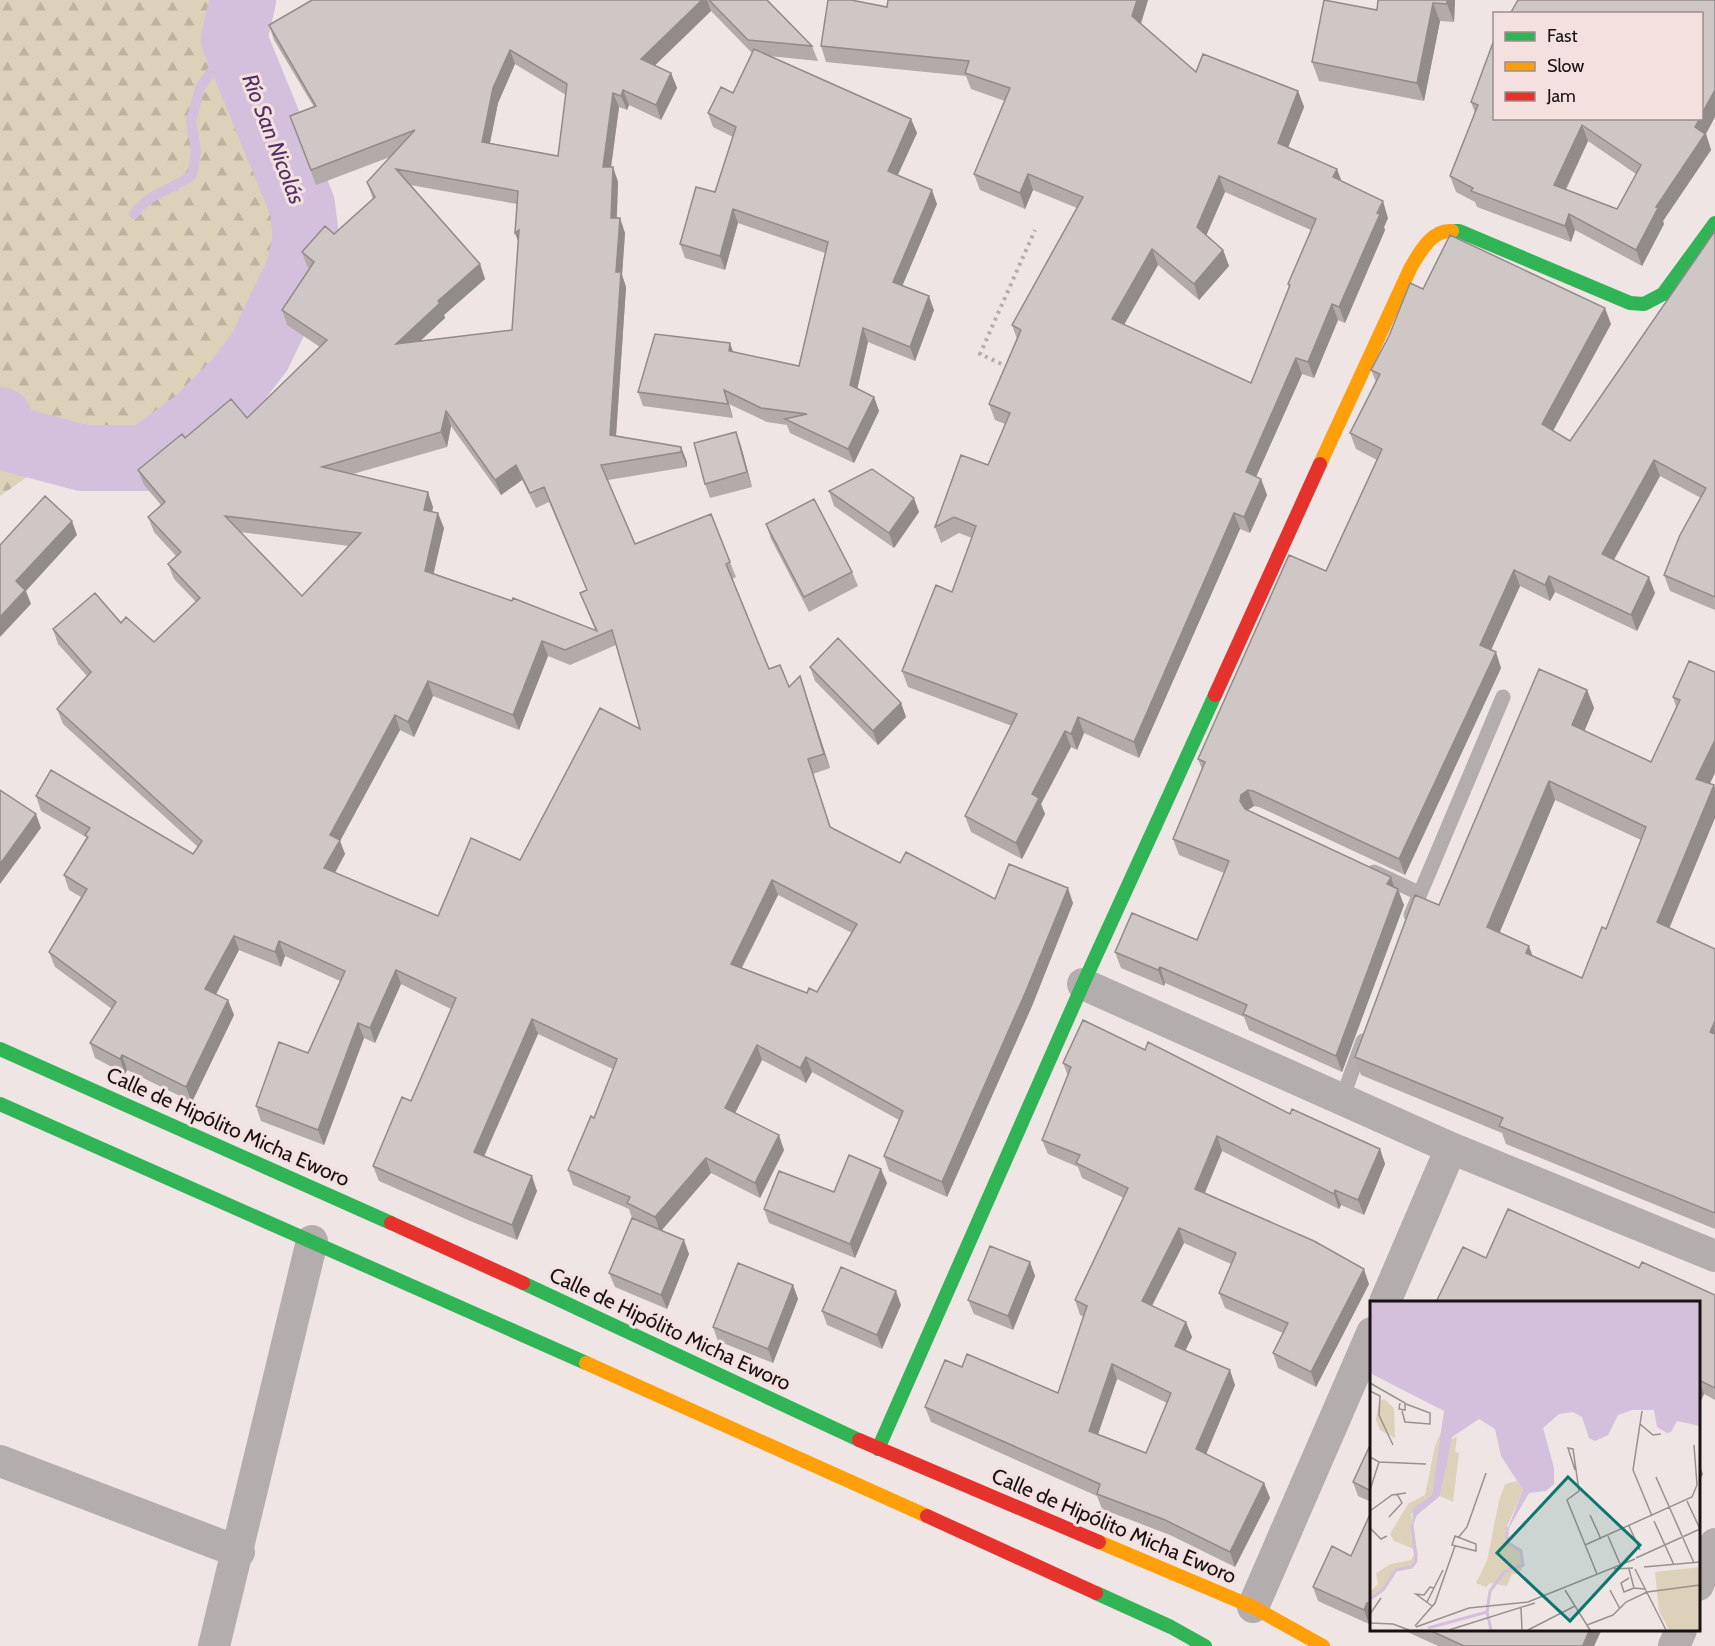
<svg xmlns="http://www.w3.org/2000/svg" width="1715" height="1646" viewBox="0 0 1715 1646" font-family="Cabin,sans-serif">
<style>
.forest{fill:url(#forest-firs)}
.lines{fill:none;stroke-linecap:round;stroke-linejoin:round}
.stream{stroke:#d4bfdc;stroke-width:10}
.river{stroke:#d4bfdc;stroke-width:66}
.path{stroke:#b4adad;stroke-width:4;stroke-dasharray:3 4.5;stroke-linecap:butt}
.lane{stroke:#b4adae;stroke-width:15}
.street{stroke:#b4adae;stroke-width:32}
.fast{stroke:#30b455;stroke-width:14}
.slow{stroke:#ff9f0a;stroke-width:14}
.jam{stroke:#e5322d;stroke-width:14}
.wall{fill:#b2aba9;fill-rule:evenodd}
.shaded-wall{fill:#918b8a}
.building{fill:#cfc7c5;stroke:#918b8a;stroke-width:1.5;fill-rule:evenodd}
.labels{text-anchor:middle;stroke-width:6;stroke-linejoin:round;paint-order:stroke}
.street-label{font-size:21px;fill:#191212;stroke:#f4e1df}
.water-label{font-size:22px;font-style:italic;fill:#522f63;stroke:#f4e1df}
.inset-river{fill:none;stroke:#d4bfdc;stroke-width:3}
.inset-road{fill:none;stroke:#999190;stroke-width:1.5}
.view{fill:#0f766e;fill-opacity:0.15;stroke:#0f766e;stroke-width:3}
.inset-edge{fill:none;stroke:#191212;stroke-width:3}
</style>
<defs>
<pattern id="forest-firs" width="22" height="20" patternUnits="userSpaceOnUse" patternTransform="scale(1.5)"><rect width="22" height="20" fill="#ddd2b9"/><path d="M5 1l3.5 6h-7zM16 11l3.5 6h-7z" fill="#bdb39e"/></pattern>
</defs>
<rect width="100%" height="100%" fill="#efe5e4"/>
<!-- forest -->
<path class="forest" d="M0 0H244L236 10 295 164 323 256 271 351 197 423 131 460 63 452 0 496Z"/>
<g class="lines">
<!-- stream -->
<path class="stream" d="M134 214C150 192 169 192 192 175L196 151 191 121 200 88 234 39"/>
<!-- river -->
<path class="river" d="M0 420 2 428 15 440 83 458H146L196 422 239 379 259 353 299 270 306 237 302 205 234 39 243 0"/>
<!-- path -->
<path class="path" d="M1008 367 980 354 1035 230"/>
<!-- lane -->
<path class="lane" d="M1374 872 1419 893
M1411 915 1503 697
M1342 1099 1363 1041"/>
<!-- street -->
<path class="street" d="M1083 984 1451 1148 1715 1256
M1385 1302 1451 1148
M0 1461 239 1552
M1698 1585 1715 1544
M1253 1607 1372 1333
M214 1646 312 1241
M1674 1646 1681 1630"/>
<!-- fast -->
<path class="fast" d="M1452 231H1459L1630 303 1644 304 1663 294 1715 223
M0 1049 391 1223
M0 1104 586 1363
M523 1283 859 1440
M878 1449 1083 984 1215 695
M1096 1593 1171 1627 1205 1646"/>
<!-- slow -->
<path class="slow" d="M1320 464 1411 267C1420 252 1432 229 1452 231
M586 1363 927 1516
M1099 1542 1253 1607 1323 1646"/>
<!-- jam -->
<path class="jam" d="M1215 695 1320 464
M391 1223 523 1283
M859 1440 1099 1542
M927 1516 1096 1593"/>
</g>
<!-- wall -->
<path class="wall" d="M312 0H767L812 46 818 61 769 56 911 119 917 133 898 175 937 204 902 286 934 310 915 361 868 342 857 389 874 397 879 411 854 463 790 433 787 425 767 422 729 404 733 418 643 406 638 392 733 352 799 366 825 253 738 223 725 270 685 258 680 244 715 192 733 137 713 127 708 113 733 93 752 53 711 11 655 65 671 73 677 88 661 120 629 105 627 110 619 107 611 167H613L618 182 617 218 625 233 622 275 626 287 616 436 681 447 687 462V467L608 480 635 544 730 562 736 577 732 579 769 669 789 687 800 676 830 768 813 774 831 828 900 863 995 899 1073 903 1032 1006 947 1197 889 1171 884 1156 899 1120 812 1072 806 1083 762 1060 735 1113 784 1150 760 1198 711 1173 662 1230 689 1254 667 1309 615 1287 609 1273 632 1218 629 1209 573 1185 568 1170 594 1118 613 1069 538 1034 484 1157 537 1191 517 1240 468 1220 379 1181 373 1166 411 1101 451 1009 401 984 375 1043 364 1038 324 1145 261 1121 256 1106 308 1053 340 981 285 956 281 967 239 950 216 994 228 1000 234 1015 192 1102 127 1070 125 1074 95 1058 90 1043 112 1009 55 967 49 952 81 897 69 890 64 875 86 838V837L41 811 36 796 193 854 198 847 63 724 57 709 87 676 58 644 53 629 121 623 154 642 196 602 174 579 168 564 176 556 154 532 148 517 161 505 144 485 138 470 185 438 247 418 320 347 287 325 282 310 309 268 307 266 302 252 334 234 373 199 367 182 390 157 316 185 290 116 314 107 274 40 269 25ZM515 64 566 95 558 156 490 143 498 103ZM410 185 517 204 515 233 518 241 512 330 420 341 445 318 444 315 485 279 480 264ZM451 426 501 495 522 480 536 508 549 502 587 590 580 593 595 630 433 573 444 528 432 512 433 507 353 474 447 447ZM240 532 349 546 302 596ZM616 645 640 729 520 860 438 916 335 873 345 854 340 841 400 730 414 737 433 696 519 730 548 656 570 665ZM778 895 852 933 817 992 807 993 742 968Z
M888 0H1148L1141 24 1196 72 1298 91 1304 107 1288 148 1341 181 1388 218 1384 227 1385 230 1345 323 1338 320 1314 378 1302 374 1256 477 1261 479 1267 495 1250 533 1240 529 1139 758 1084 733 1077 750 1071 747 1041 804 1045 814 1022 859 971 832 965 816 1012 726 908 687 902 671 952 592 972 538 959 533 941 543 935 527 988 465 1005 424 995 420 989 404 1017 339 1012 325 1077 208 1033 190 1025 209 980 190 974 174 1005 101 971 89 966 76 826 62 821 46 887 7ZM1225 192 1311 230 1288 284 1289 288 1251 383 1124 325 1158 265 1199 300 1229 266 1223 250 1206 235Z
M1455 0 1454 22 1440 21 1424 101 1319 81 1312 62 1377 10Z
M1471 102 1706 134 1711 150 1663 221 1664 224 1642 266 1575 230 1571 242 1477 207 1475 202 1456 192 1450 176 1475 113ZM1588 141 1636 174 1617 209 1566 190Z
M1715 231V610L1670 591 1664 575 1701 498 1660 476 1614 560 1655 593 1637 631 1555 592 1550 601 1520 586 1491 650 1501 668 1405 875 1259 807 1254 806 1248 810 1394 887 1404 905 1342 1072 1249 1030 1244 1017 1165 983 1164 986 1121 968 1115 952 1197 940 1224 873 1179 855 1173 839 1202 769 1198 759 1326 571 1377 460 1356 449 1350 433 1376 382 1371 370 1423 289 1611 324 1553 431 1570 441Z
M736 432 741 446 752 487 710 498 705 484Z
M829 491 919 512 894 548 834 506Z
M766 524 852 572 858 586 809 612 771 539Z
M1689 661 1710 784 1669 928 1715 949V1229L1506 1144 1502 1133 1361 1075 1355 1057 1439 905 1587 690 1594 708 1584 731 1651 762 1676 707 1673 697ZM1555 800 1641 840 1606 929 1582 978 1533 956 1499 933Z
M810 667 901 703 906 717 878 745 815 681Z
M1145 1050 1290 1114 1380 1149 1385 1164 1364 1215 1341 1205 1339 1209 1222 1151 1205 1193 1369 1284 1316 1387 1278 1368 1273 1353 1283 1333 1225 1308 1219 1293 1231 1264 1184 1243 1152 1306 1186 1322 1192 1337 1185 1351 1235 1385 1206 1454 1264 1483 1270 1498 1235 1567 1170 1535 1102 1509 1097 1496 931 1422 925 1407 962 1367 1058 1393 1084 1317 1080 1315 1075 1300 1124 1198 1082 1178 1078 1167 1048 1154 1042 1140 1068 1076 1063 1063ZM1117 1379 1167 1403 1146 1453 1098 1434Z
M887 1183 855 1258 769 1223 764 1209 834 1192Z
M1486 1258 1639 1268 1715 1295V1400L1704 1394Z
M1030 1262 1035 1276 1013 1330 974 1314 968 1300Z
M793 1285 798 1299 773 1363 718 1341 713 1327Z
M901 1305 882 1349 827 1325 822 1311Z
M1371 1443V1502L1358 1496 1353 1482Z
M1371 1512V1619L1369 1624 1318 1601 1313 1587 1351 1556Z
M1401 1629H1602L1594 1646H1438Z"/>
<!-- shaded-wall -->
<path class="shaded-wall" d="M702 0H707L711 11 646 74 641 59Z
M1137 0H1148L1138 32 1132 16Z
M1447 0H1455L1454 22 1447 4Z
M1433 3 1440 21 1424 101 1417 83Z
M510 50 515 64 498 103 487 157 482 142 493 88Z
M671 73 677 88 661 120 656 105Z
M623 90 629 105 627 110 621 96Z
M1715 90V117L1706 134 1711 150 1663 221 1664 224 1642 266 1636 250 1656 207 1695 127 1700 118H1701V115Z
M1298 91 1304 107 1283 160 1278 143Z
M613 93 619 107 609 182 603 167Z
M911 119 917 133 893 185 888 171Z
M1582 125 1588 141 1560 201 1554 185Z
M613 167 618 182 616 233 611 218Z
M1337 169 1343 185 1333 177Z
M1028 174 1033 190 1025 209 1020 193Z
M1219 176 1225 192 1203 243 1197 227Z
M932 190 937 204 898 296 893 282Z
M1383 201 1388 218 1384 227 1385 230 1345 323 1339 307Z
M733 209 738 223 725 270 720 256Z
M1569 214 1575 230 1571 242 1565 226Z
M620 218 625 233 622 275 626 287 615 450 610 435 616 272Z
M519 230 521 248 515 233Z
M1152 249 1158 265 1118 335 1112 319Z
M1223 250 1229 266 1199 300 1194 284Z
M480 264 485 279 444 315 445 318 401 359 396 344 438 301Z
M929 296 934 310 915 361 910 347Z
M1332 304 1338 320 1314 378 1308 362Z
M1605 308 1611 324 1548 440 1542 424Z
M863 328 868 342 855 399 850 385Z
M730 343 735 357 729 351Z
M1296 358 1302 374 1251 488 1246 472Z
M724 390 729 404 733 418 728 404Z
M874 397 879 411 854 463 848 449Z
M446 411 451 426 447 447 441 432Z
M736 432 741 446 752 487 747 472Z
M681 447 687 462V467L681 452Z
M1654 460 1660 476 1608 570 1602 554Z
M516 465 522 480 501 495 495 480Z
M1261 479 1267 495 1250 533 1244 517Z
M428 492 433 507 429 525 424 510Z
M914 498 919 512 894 548 889 533Z
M438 513 444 528 431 585 425 571Z
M1234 513 1240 529 1139 758 1134 742Z
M72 521 77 535 26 591 31 604 0 637V617L16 581Z
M1514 570 1520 586 1486 661 1480 645Z
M1549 576 1555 592 1550 601 1545 585Z
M1649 577 1655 593 1637 631 1631 615Z
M542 641 548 656 519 730 513 715Z
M1496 652 1501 668 1405 875 1399 859Z
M800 676 805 691 830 768 824 754Z
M428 681 433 696 414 737 408 722Z
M1587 690 1594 708 1579 744 1572 725Z
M901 703 906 717 878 745 873 731Z
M395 715 400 730 340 841 345 854 329 883 324 868 330 835Z
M1078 717 1084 733 1077 750 1071 734Z
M1065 731 1071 747 1041 804 1045 814 1022 859 1016 843 1032 794Z
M1715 740V773L1703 798 1696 779Z
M1549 781 1555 800 1494 946 1487 927Z
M1714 785 1715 788V818L1664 941 1657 922Z
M1248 790 1254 806 1246 811 1240 801 1241 795Z
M36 814 41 828 0 884V864Z
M1391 877 1396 893 1387 884Z
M772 880 778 895 736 978 731 964Z
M1068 888 1073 903 1032 1006 947 1197 942 1182Z
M1398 889 1404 905 1342 1072 1336 1056Z
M234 936 239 950 211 1004 205 989Z
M279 941 285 956 281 967 275 952Z
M1529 946 1536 965 1526 953Z
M1160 967 1165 983 1164 986 1158 970Z
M396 970 401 984 375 1043 370 1028Z
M228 1000 234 1015 192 1102 186 1087Z
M532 1019 538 1034 479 1167 474 1152Z
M1715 1021V1045L1710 1032Z
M358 1023 364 1038 324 1145 318 1130Z
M757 1045 762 1060 730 1123 725 1108Z
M122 1055 127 1070 125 1074 120 1059Z
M806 1057 812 1072 806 1083 800 1068Z
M779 1135 784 1150 760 1198 755 1183Z
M1217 1136 1222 1151 1200 1204 1195 1189Z
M1380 1149 1385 1164 1364 1215 1358 1200Z
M706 1158 711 1173 660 1232 655 1217Z
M881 1169 887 1183 855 1258 850 1244Z
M532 1176 537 1191 517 1240 512 1225Z
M1335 1190 1341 1205 1339 1209 1334 1194Z
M1179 1228 1184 1243 1147 1315 1142 1301Z
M684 1240 689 1254 667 1309 661 1295Z
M1030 1262 1035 1276 1013 1330 1008 1316Z
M1364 1269 1369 1284 1316 1387 1311 1372Z
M793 1285 798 1299 773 1363 768 1349Z
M896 1291 901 1305 882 1349 877 1335Z
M1186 1322 1192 1337 1180 1361 1175 1346Z
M1112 1364 1117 1379 1094 1446 1089 1431Z
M1230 1370 1235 1385 1202 1464 1196 1449Z
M1699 1380 1704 1394 1698 1407V1382Z
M1698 1460 1703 1474 1698 1485Z
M1264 1483 1270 1498 1235 1567 1230 1552Z
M1367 1603 1371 1614V1619L1369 1624 1364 1610Z
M1590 1629H1602L1594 1646H1583Z"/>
<!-- building -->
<path class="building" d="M312 0H702L641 59 671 73 656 105 623 90 621 96 613 93 603 167H613L611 218H620L616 272H621L610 435 681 447V452L601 465 635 544 711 514 730 562 726 564 769 669 780 665 789 687 800 676 824 754 808 759 830 827 900 863 906 852 995 899 1009 864 1068 888 1026 991 942 1182 884 1156 903 1111 806 1057 800 1068 757 1045 725 1108 779 1135 755 1183 706 1158 655 1217 627 1203 630 1197 568 1170 591 1116 594 1118 617 1059 532 1019 474 1152 532 1176 512 1225 463 1205 373 1166 402 1097 411 1101 456 998 396 970 370 1028 358 1023 318 1130 256 1106 279 1042 308 1053 345 971 279 941 275 952 234 936 205 989 228 1000 186 1087 122 1055 120 1059 90 1043 116 1002 49 952 87 889 64 875 88 837 85 835 90 828 36 796 51 770 193 854 202 841 57 709 91 672 53 629 95 593 121 623 126 617 154 642 200 598 168 564 181 552 148 517 165 502 138 470 182 434 185 438 231 399 247 418 327 340 282 310 314 262 302 252 325 226 334 234 375 197 367 182 415 130 311 170 290 116 316 106 269 25ZM510 50 567 84 558 156 482 142 493 88ZM396 169 518 191 515 233 519 230 512 330 396 344 440 303 438 301 480 264ZM446 411 495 480 516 465 530 493 544 487 587 590 580 593 597 631 513 598 512 601 425 571 438 513 424 510 428 492 322 467 441 432ZM225 516 361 533 302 596ZM612 630 640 729 600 708 520 860 471 838 438 916 324 868 340 840 330 835 395 715 408 722 428 681 513 715 542 641 565 650ZM772 880 857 924 817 992 809 988 807 993 731 964Z
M709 0H767L812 46 748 40Z
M828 0H851L887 7 888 0H1137L1132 16 1196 72 1203 54 1298 91 1278 143 1337 169 1333 177 1383 201 1377 213 1380 214 1339 307 1332 304 1308 362 1296 358 1246 472 1261 479 1244 517 1234 513 1134 742 1078 717 1071 734 1065 731 1032 794 1039 798 1016 843 965 816 1017 714 902 671 936 585 952 592 976 526 954 517 935 527 961 455 988 465 1010 413 989 404 1021 330 1012 325 1083 197 1028 174 1020 193 974 174 1010 88 965 73 969 61 821 46ZM1219 176 1316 219 1288 284 1290 285 1251 383 1112 319 1152 249 1194 284 1223 250 1197 227Z
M1324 0 1377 10 1378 0H1447V4L1433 3 1417 83 1312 62Z
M1518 0H1715V90L1701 115V14H1510Z
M1494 40V118H1700L1695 127 1705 134 1656 207 1658 208 1636 250 1569 214 1565 226 1471 191 1473 188 1450 176 1478 105 1471 102ZM1582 125 1641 165 1617 209 1554 185Z
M754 49 911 119 888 171 932 190 893 282 929 296 910 347 863 328 850 385 874 397 848 449 785 419 807 414 761 408 724 390 728 404 638 392 655 334 730 343 729 351 799 366 828 242 733 209 720 256 680 244 696 187 715 192 736 127 708 113 721 87 733 93Z
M1715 231V597L1664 575 1680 535 1706 488 1654 460 1602 554 1649 577 1631 615 1549 576 1545 585 1514 570 1480 645 1496 652 1399 859 1253 791 1248 790 1241 795 1240 801 1245 809 1391 877 1387 884 1398 889 1336 1056 1243 1014 1247 1005 1160 967 1158 970 1115 952 1132 913 1197 940 1229 861 1173 839 1205 762 1198 759 1289 555 1326 571 1382 449 1350 433 1380 374 1371 370 1389 336 1410 283 1423 289 1450 235 1605 308 1542 424 1570 441Z
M736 432 747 472 705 484 694 443Z
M872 469 914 498 889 533 829 491Z
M45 496 72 521 16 581 25 590 0 617V545Z
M814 499 852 572 804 597 766 524Z
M838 638 901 703 873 731 810 667Z
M1689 661 1715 672V740L1696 779 1714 785 1657 922 1715 949V1021L1710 1032 1715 1034V1213L1499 1126 1503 1118 1355 1057 1415 895 1439 905 1539 669 1587 690 1572 725 1651 762 1680 700 1673 697ZM1549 781 1646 827 1606 929 1602 927 1582 978 1526 953 1529 946 1487 927Z
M0 790 36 814 0 864Z
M1083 1020 1145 1050 1148 1042 1290 1114 1292 1109 1380 1149 1358 1200 1335 1190 1334 1194 1217 1136 1195 1189 1314 1241 1364 1269 1311 1372 1273 1353 1288 1323 1219 1293 1236 1253 1179 1228 1142 1301 1186 1322 1175 1346 1230 1370 1196 1449 1264 1483 1230 1552 1165 1520 1097 1494 1100 1484 925 1407 945 1360 962 1367 967 1354 1058 1393 1087 1306 1075 1300 1128 1188 1076 1163 1080 1155 1042 1140 1071 1067 1063 1063ZM1112 1364 1171 1393 1146 1453 1089 1431Z
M849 1155 881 1169 850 1244 764 1209 779 1171 834 1192Z
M1508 1209 1639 1268 1642 1262 1715 1295V1388L1699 1380 1698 1382V1302H1436L1463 1247 1486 1258Z
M632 1218 684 1240 661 1295 609 1273Z
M990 1246 1030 1262 1008 1316 968 1300Z
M738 1263 793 1285 768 1349 713 1327Z
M841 1267 896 1291 877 1335 822 1311Z
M1371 1443V1491L1353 1482Z
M1371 1512V1604L1367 1603 1364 1610 1313 1587 1332 1546 1351 1556Z
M1427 1629H1590L1583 1645 1584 1646H1464Z"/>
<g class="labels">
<!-- street labels -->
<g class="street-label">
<text transform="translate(228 1127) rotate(24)" y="7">Calle de Hipólito Micha Eworo</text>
<text transform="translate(670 1329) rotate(25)" y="7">Calle de Hipólito Micha Eworo</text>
<text transform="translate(1114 1526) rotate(23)" y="7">Calle de Hipólito Micha Eworo</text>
</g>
<!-- water labels -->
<g class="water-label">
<text transform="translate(274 139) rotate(69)" y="8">Río San Nicolás</text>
</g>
</g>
<!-- overview -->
<g transform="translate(1370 1301)">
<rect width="330" height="330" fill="#efe5e4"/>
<path d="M14 98 24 107 25 137 10 129 6 119 9 101Z" fill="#ddd2b9"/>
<path d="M72 129 62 194 41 213 48 254 46 261 38 268 24 271 11 292 0 299V291L8 283 6 272 21 263 41 259 45 253 44 248 24 240 20 233 38 203 55 194 65 145ZM87 135 85 151 89 152 83 201 70 195 80 140ZM147 180 153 189 135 230 137 242 152 248 153 265 149 273H142L137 285 120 282 116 286 106 282 117 260 129 200 135 183Z" fill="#ddd2b9"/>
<path d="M330 266V329H299L289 310 285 271Z" fill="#ddd2b9"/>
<path d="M0 1H330V125L307 120 301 131 297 132 287 126 284 109H262L248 114 238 134 225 140 219 137 212 116 203 111 189 113 173 127 184 167V183L176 190 159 192 136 232 153 189 131 155 125 128 109 118 82 136 70 195 47 214 42 227 43 208 62 194 74 110 0 72Z" fill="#d4bfdc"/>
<path class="inset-river" d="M0 298 13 289 26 269 42 266 46 260 42 223M58 327 117 311M121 329 117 311 120 290 134 271 153 264 151 250 137 241V226"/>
<path class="inset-road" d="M0 82 35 102V109L29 108 30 102M0 90 10 95 9 114 23 144M32 110 35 121 60 123V112L36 103M272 110 263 169 282 215M270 123 283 134 291 133M0 156 9 161 56 163M205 169 198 147 203 148 209 190 197 199 227 273M286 176 324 262M0 189 9 161M317 200 330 228M0 210 22 194 36 192M220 214 231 238M19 216 32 202 27 193M284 220 304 264M259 225 270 249M0 227 11 238 17 235M85 235 106 243V250L82 244ZM238 235 250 263M88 237 97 226 116 172M215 244 322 196 327 184 324 144M266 257 330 228M274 266 330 261M244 268 263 267M259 268 264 287 275 288M265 268 296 329M259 277 251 282 254 291 264 287M195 289 220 329M240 289 250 308M57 301 73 269M62 305 46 293 54 294 60 286 64 287M151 307 152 329M0 313 11 297M0 322 23 323 39 329M217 324 243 314 256 301 277 291 330 284M45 325 65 302 85 245M46 326 99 307 158 301 265 258M79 329 165 302M158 329 205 305"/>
<path class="view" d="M198 176 270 244 200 320 127 252Z"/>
<rect width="330" height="330" class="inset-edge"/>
</g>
<!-- legend -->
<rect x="1493" y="12" width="210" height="108" fill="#f4e1df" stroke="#9c8e8d" stroke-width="1.5"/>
<rect x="1505" y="32" width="30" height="9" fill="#30b455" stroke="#9c8e8d" stroke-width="1.5"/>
<text x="1547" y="42" font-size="18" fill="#191212">Fast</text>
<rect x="1505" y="62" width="30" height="9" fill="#ff9f0a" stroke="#9c8e8d" stroke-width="1.5"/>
<text x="1547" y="72" font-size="18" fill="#191212">Slow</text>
<rect x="1505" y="92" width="30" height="9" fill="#e5322d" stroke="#9c8e8d" stroke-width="1.5"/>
<text x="1547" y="102" font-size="18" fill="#191212">Jam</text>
</svg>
